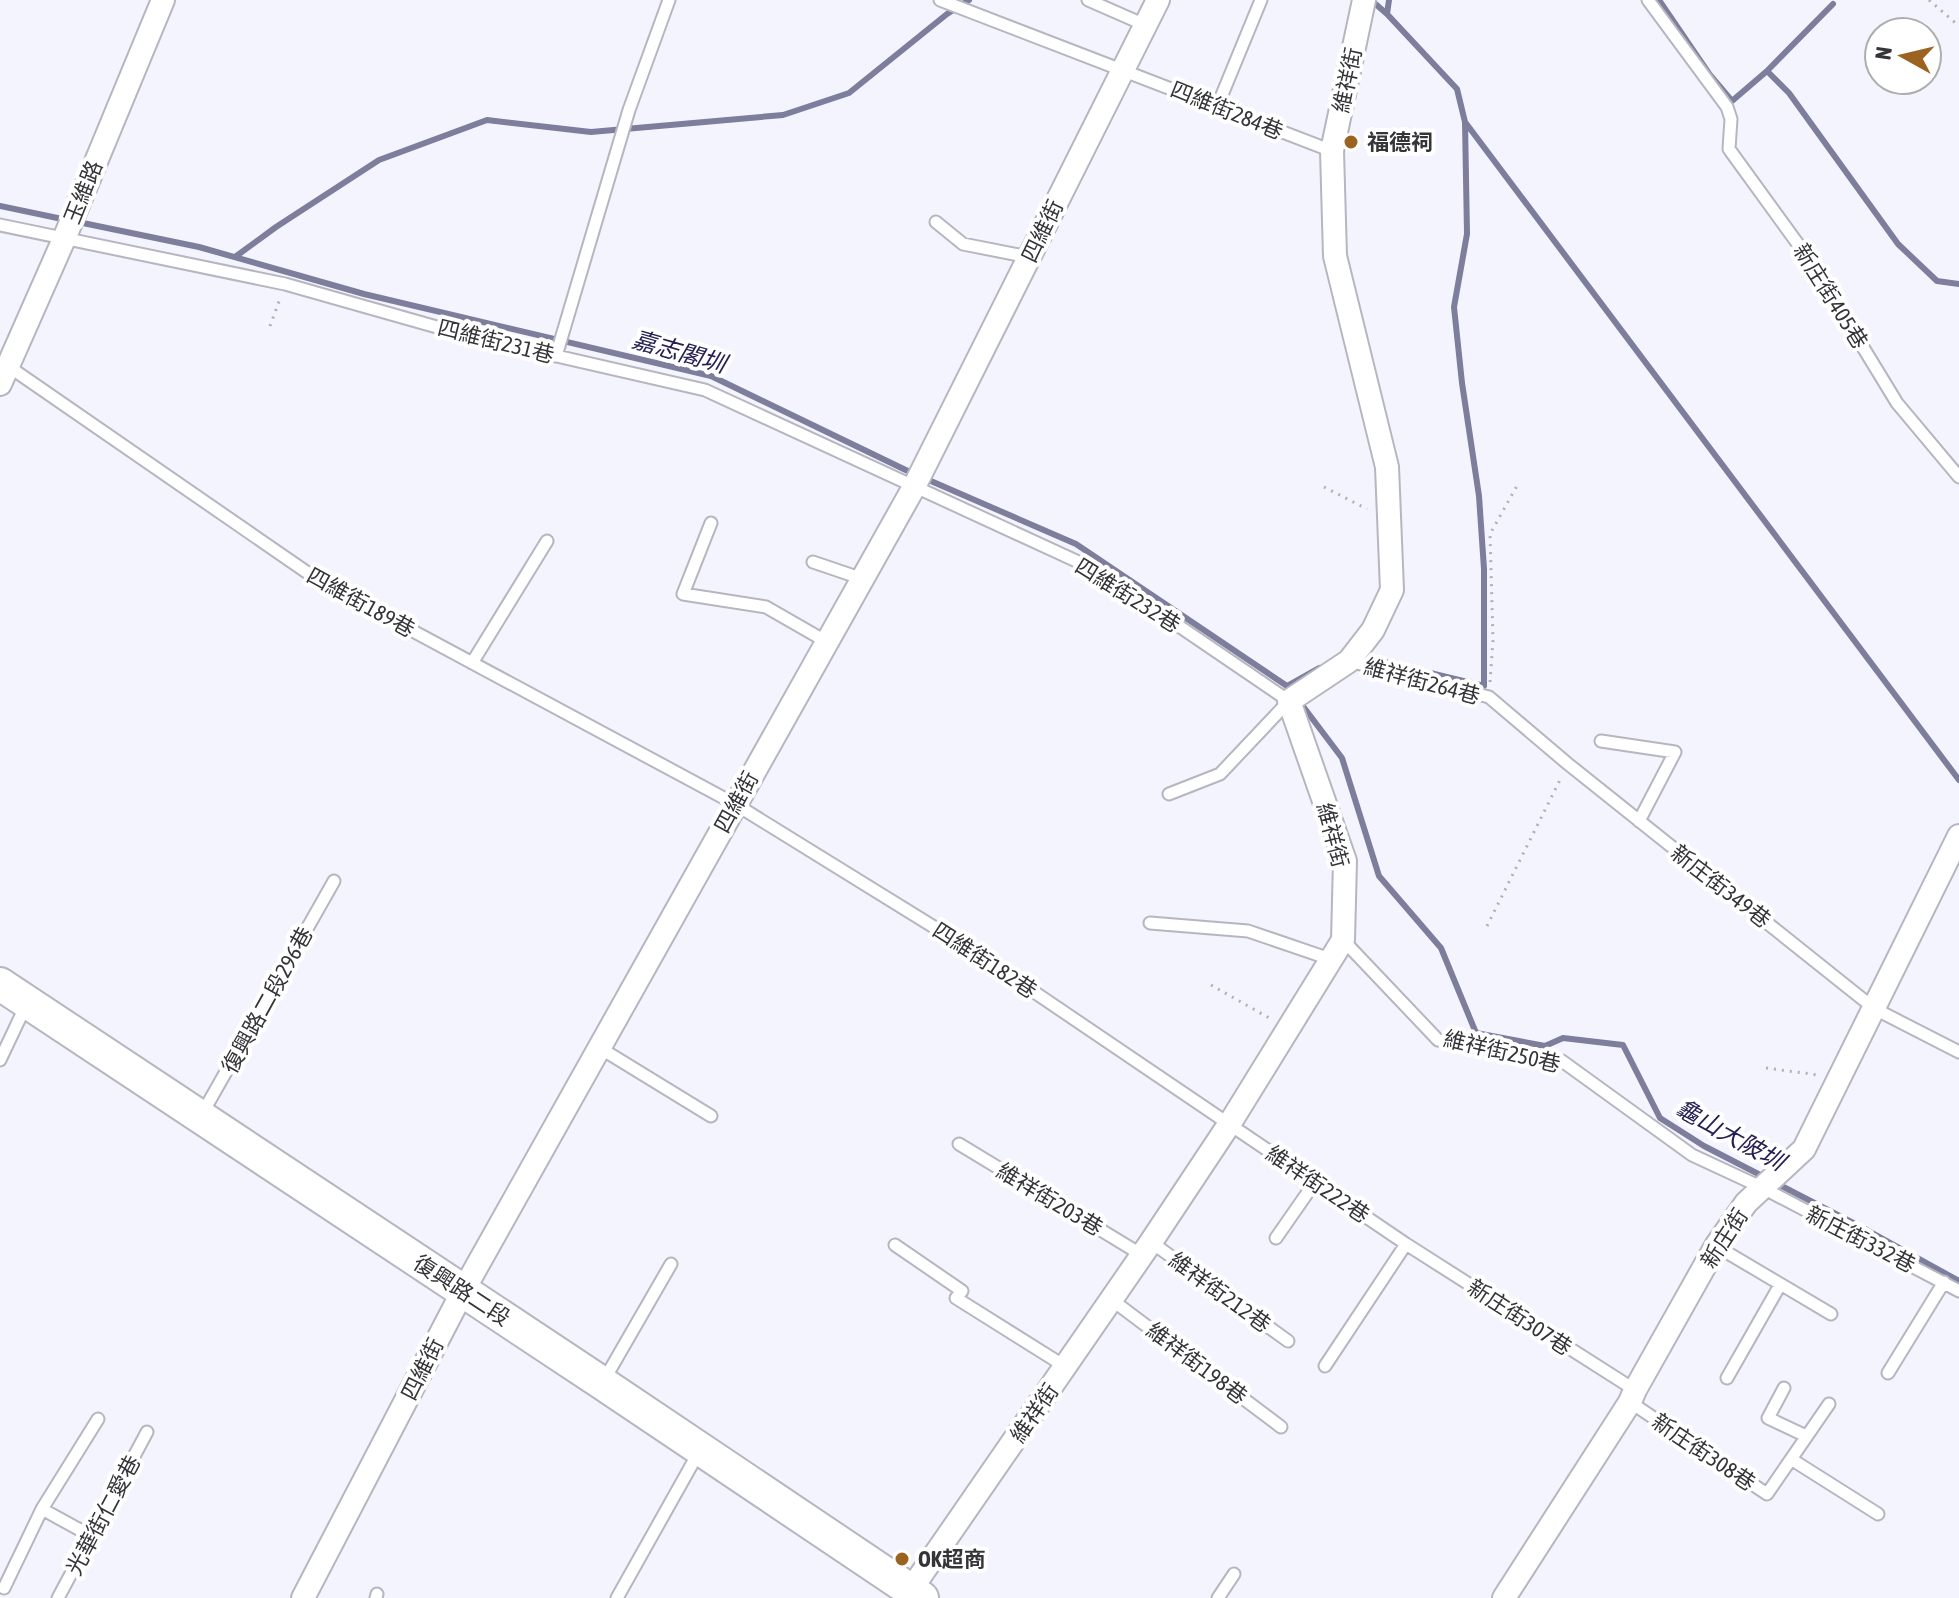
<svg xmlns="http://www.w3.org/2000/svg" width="1959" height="1598" viewBox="0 0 1959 1598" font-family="'Asap Condensed','Noto Sans TC',sans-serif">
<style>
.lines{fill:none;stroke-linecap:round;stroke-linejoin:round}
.stream{stroke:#7d7d9c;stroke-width:6}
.lane-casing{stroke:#b5b6c0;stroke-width:15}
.street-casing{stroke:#b5b6c0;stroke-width:26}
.secondary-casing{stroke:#b5b6c0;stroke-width:36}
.path{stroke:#b0b0b9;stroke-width:3;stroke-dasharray:2 6;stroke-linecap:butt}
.lane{stroke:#fff;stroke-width:11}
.street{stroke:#fff;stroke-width:22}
.secondary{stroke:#fff;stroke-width:32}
.poi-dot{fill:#9b6220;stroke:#fff;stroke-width:3}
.labels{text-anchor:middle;stroke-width:8;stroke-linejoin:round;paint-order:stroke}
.street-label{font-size:22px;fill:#353539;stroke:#fff}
.poi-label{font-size:22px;font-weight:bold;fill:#353539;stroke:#fff;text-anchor:start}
.water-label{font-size:24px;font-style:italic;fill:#272054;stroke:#fff}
</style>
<rect width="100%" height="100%" fill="#f4f4ff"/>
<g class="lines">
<!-- stream -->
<path class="stream" d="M1659 0 1710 75 1732 101 1767 71 1789 93 1898 244 1937 281 1959 284
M1387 14 1389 0
M1767 71 1833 4
M1465 122 1959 780
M0 206 67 220
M78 222 199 247 364 294 711 376 914 474
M235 257 276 227 379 160 487 120 591 132 783 115 849 93 947 14 969 0
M924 478 1076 544 1287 686 1293 692
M1360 656 1484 686V569L1479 496 1462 383 1454 307 1467 234 1465 122 1457 89 1387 14 1371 0
M1287 686 1319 668
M1299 701 1342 758 1379 876 1441 948 1476 1033 1545 1046 1563 1038 1623 1045 1660 1118 1704 1146 1861 1227 1959 1281"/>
<!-- lane casing -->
<g class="lane-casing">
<path id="lane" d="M940 0 1332 151
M1088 0 1145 25
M1648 0 1727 107 1731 119 1729 149 1811 262 1897 403 1959 477
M1217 107 1261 0
M936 222 963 244 1029 257
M0 225 285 284 465 335 705 390 1098 571 1289 701 1220 774 1169 794
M556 356 629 110 669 0
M8 366 318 580 735 804 984 958 1406 1244 1635 1390
M711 523 683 594 766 607 827 642
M813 562 863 579
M1349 661 1489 697 1568 764 1875 1009 1959 1052
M472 663 547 541
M1601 741 1675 752 1639 821
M1150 923 1248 931 1330 959
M1343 940 1438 1040 1562 1061 1692 1155 1763 1188 1959 1291
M600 1048 711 1116
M0 1060 27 1003
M202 1114 334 881
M959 1144 1142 1255
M1276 1238 1315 1182
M1151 1242 1288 1341
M895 1245 962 1291 956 1298 1066 1367
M1716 1246 1831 1314
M1112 1300 1281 1427
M1325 1366 1406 1244
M1888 1373 1944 1282
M1727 1378 1780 1285
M603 1382 671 1264
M1784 1388 1768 1418 1806 1436
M1630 1402 1767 1494 1829 1404
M1791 1459 1878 1514
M42 1509 91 1536
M4 1588 42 1509 98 1419
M58 1598 147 1432
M376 1598 377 1594
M617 1598 700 1450
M1218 1598 1234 1574"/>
</g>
<!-- street casing -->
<g class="street-casing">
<path id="street" d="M0 384 64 239 163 0
M303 1598 463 1291 914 487 1158 0
M905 1598 1151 1242 1230 1123 1343 940 1345 861 1289 701 1349 661 1373 630 1392 590 1387 467 1335 256 1332 151 1364 0
M1504 1598 1630 1402 1635 1390 1716 1246 1746 1203 1804 1149 1959 836"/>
</g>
<!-- secondary casing -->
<g class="secondary-casing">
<path id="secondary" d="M0 984 602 1383 922 1598"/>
</g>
<!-- path -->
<path class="path" d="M1929 0 1959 26
M270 326 281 296
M1324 487 1367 509
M1490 682 1493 640 1490 534 1518 484
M1487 926 1562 776
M1211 985 1271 1019
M1766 1068 1818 1075"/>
<!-- lane -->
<use href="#lane" class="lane"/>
<!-- street -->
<use href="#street" class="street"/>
<!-- secondary -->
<use href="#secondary" class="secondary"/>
</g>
<!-- markers -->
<g class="poi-dot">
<circle cx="1351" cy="142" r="8"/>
<circle cx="902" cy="1559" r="8"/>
</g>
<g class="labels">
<!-- street labels -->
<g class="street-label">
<text transform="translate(1347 80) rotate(-78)" y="8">維祥街</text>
<text transform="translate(1227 110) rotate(22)" y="8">四維街284巷</text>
<text transform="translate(83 192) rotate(-68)" y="8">玉維路</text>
<text transform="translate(1042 231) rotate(-64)" y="8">四維街</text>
<text transform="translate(1831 296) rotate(58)" y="8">新庄街405巷</text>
<text transform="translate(496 341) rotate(14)" y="8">四維街231巷</text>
<text transform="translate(1128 595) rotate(32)" y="8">四維街232巷</text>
<text transform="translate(361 602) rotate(29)" y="8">四維街189巷</text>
<text transform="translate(1422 681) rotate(15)" y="8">維祥街264巷</text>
<text transform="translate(736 802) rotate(-61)" y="8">四維街</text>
<text transform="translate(1333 835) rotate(75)" y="8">維祥街</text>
<text transform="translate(1721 886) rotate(38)" y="8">新庄街349巷</text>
<text transform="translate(985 960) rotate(33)" y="8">四維街182巷</text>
<text transform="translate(267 1000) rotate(-61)" y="8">復興路二段296巷</text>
<text transform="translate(1502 1051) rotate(13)" y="8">維祥街250巷</text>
<text transform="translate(1318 1184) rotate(34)" y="8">維祥街222巷</text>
<text transform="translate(1050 1199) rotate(31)" y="8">維祥街203巷</text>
<text transform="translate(1724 1238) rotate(-57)" y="8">新庄街</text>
<text transform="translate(1861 1239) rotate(27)" y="8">新庄街332巷</text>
<text transform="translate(462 1290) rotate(33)" y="8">復興路二段</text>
<text transform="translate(1220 1292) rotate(36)" y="8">維祥街212巷</text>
<text transform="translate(1520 1317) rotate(33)" y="8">新庄街307巷</text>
<text transform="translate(1197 1363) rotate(37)" y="8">維祥街198巷</text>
<text transform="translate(422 1369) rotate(-63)" y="8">四維街</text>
<text transform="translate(1034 1413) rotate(-55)" y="8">維祥街</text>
<text transform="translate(1704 1452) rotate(34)" y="8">新庄街308巷</text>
<text transform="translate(103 1515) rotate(-62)" y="8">光華街仁愛巷</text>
</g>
<!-- poi labels -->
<g class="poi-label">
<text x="1367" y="150">福德祠</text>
<text x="918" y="1567">OK超商</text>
</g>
<!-- water labels -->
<g class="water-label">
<text transform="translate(679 352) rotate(16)" y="8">嘉志閣圳</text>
<text transform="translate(1730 1135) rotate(29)" y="8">龜山大陂圳</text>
</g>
</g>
<!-- north arrow -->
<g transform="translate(1903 56) rotate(278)"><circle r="38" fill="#ffffff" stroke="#aeaeb0" stroke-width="2"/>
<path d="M0-6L14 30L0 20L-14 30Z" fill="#9b6220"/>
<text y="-12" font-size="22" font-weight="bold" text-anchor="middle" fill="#353539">N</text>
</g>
</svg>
